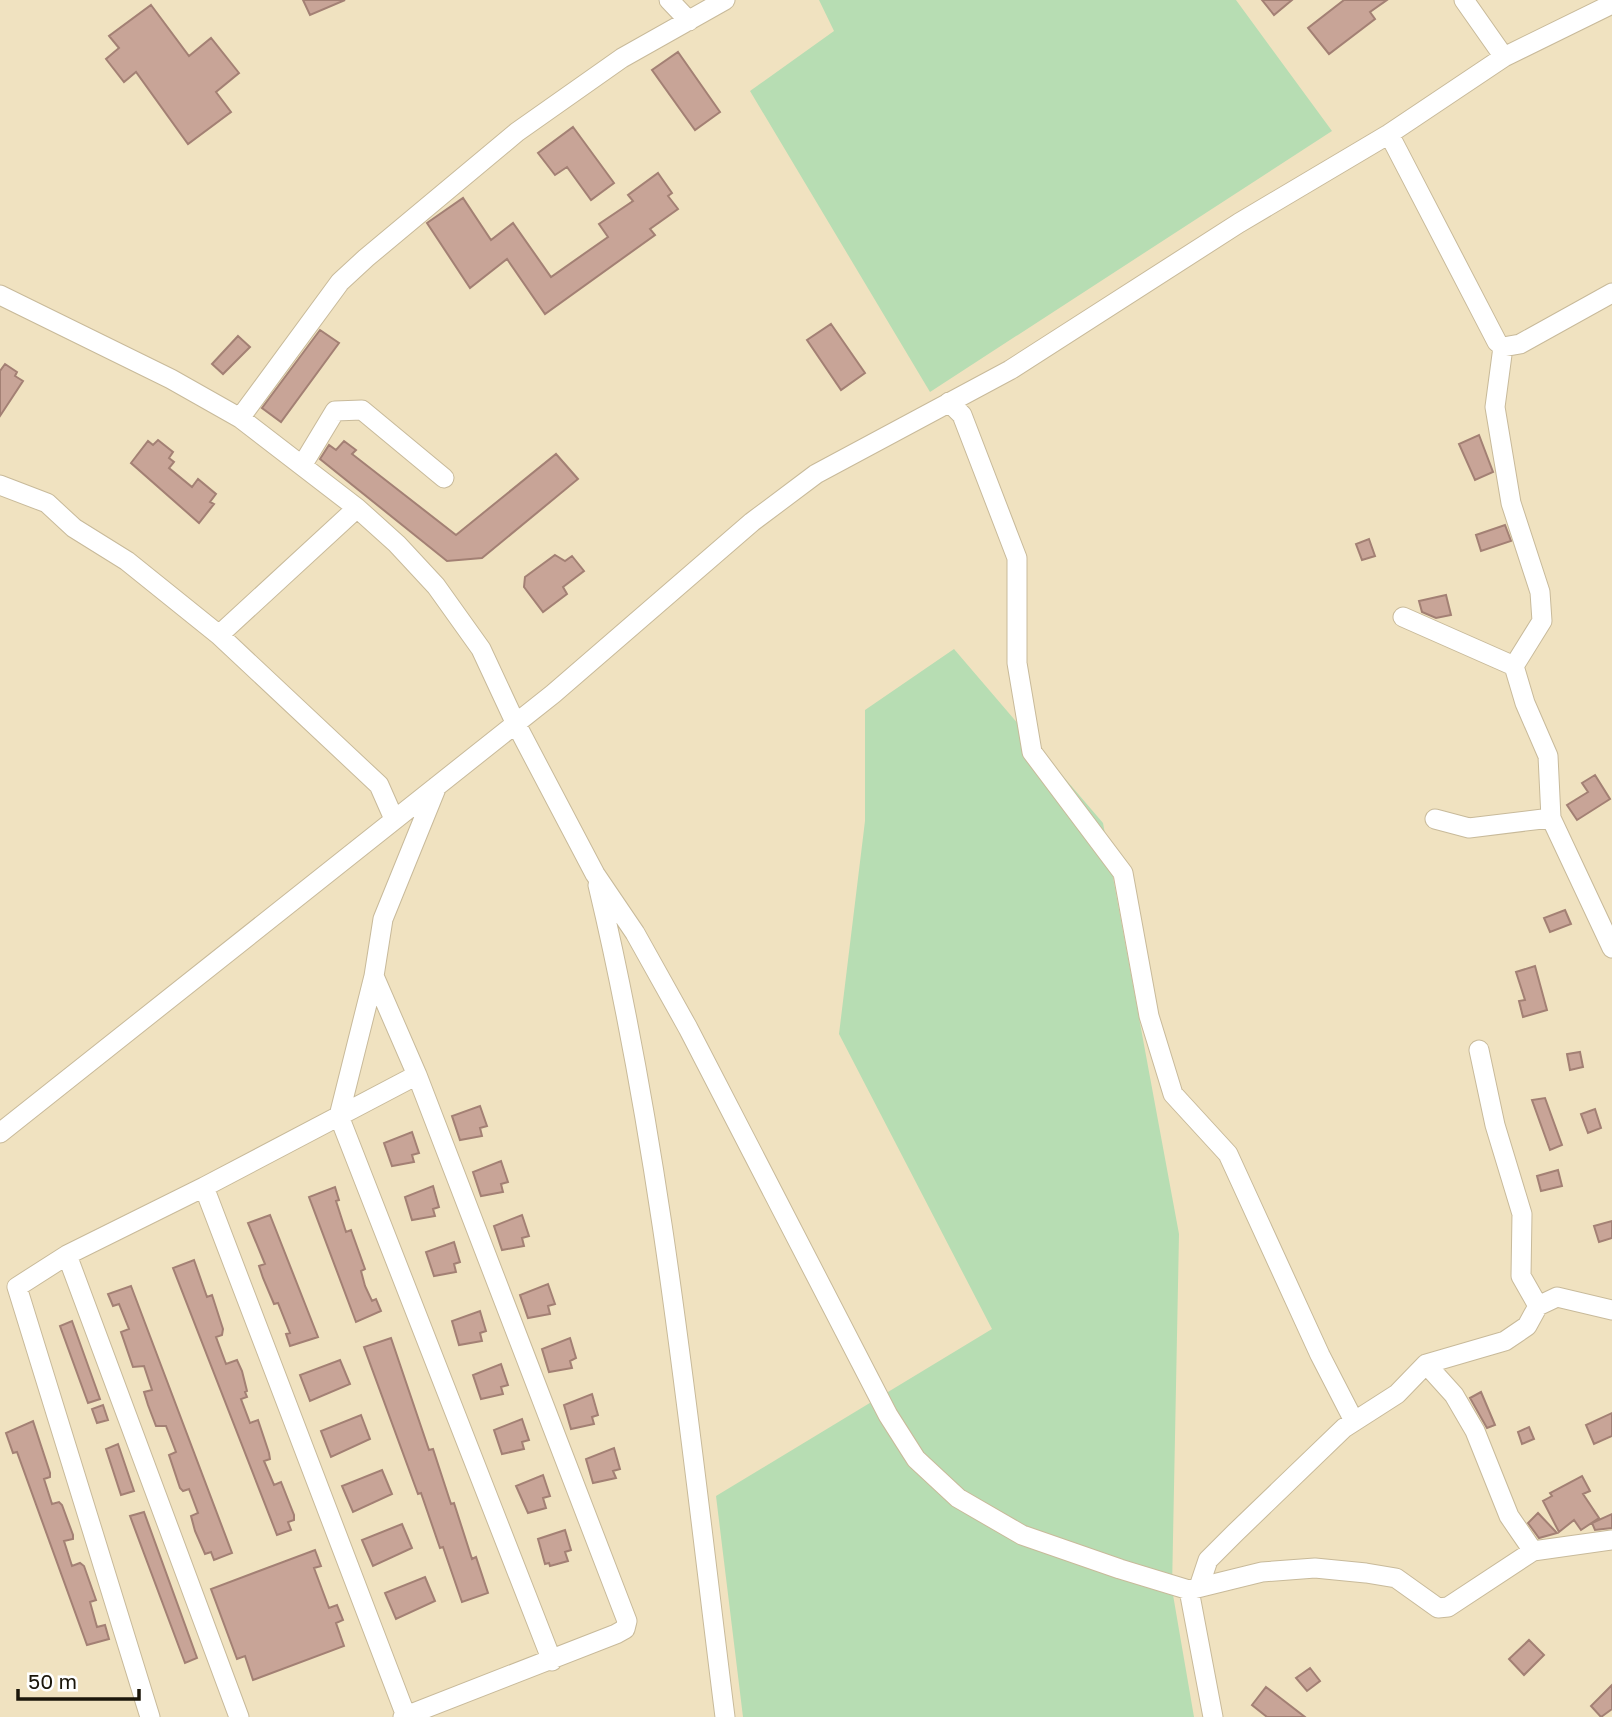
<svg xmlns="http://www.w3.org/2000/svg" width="1612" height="1717" viewBox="0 0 1612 1717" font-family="'Golos Text',sans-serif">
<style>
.green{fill:#b7ddb3}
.building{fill:#c8a497;stroke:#a38074;stroke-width:2}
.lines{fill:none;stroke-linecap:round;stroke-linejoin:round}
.minor-casing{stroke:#c8ba9a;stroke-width:21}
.minor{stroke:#fff;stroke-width:19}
</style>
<rect width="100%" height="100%" fill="#f0e2c0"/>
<!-- green -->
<path class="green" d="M819 0H1236L1332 131 930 392 750 91 834 31Z
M954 649 1103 823 1179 1234 1172 1589 1194 1717H743L716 1496 992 1329 839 1034 865 821V710Z"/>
<!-- building -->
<path class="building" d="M303 0H345L310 15Z
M1262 0H1292L1274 15Z
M1344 0H1387L1370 12 1375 19 1329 54 1308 28Z
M151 5 189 56 211 38 239 73 216 92 231 112 188 144 136 72 124 82 106 59 119 48 109 36Z
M678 52 720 112 695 130 652 70Z
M573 127 614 183 591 200 567 167 555 175 538 153Z
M658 173 672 193 668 196 678 209 650 229 655 235 545 314 507 259 470 288 427 223 463 198 491 240 513 223 551 277 608 237 599 224 633 201 628 195Z
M831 324 865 373 841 390 807 340Z
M320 330 339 343 281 422 262 408Z
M238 336 250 347 223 374 212 364Z
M5 364 17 372 15 376 23 381 0 416V371Z
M1479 435 1493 472 1475 480 1459 444Z
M158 440 173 452 169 458 174 462 169 468 192 487 198 479 216 494 210 502 214 504 199 523 131 463 148 441 153 445Z
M344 441 356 450 352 454 456 535 556 454 578 479 482 558 447 561 320 459 329 445 336 450Z
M1505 525 1511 541 1481 551 1476 535Z
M1369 539 1375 556 1362 560 1356 544Z
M555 555 565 561 572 556 584 571 563 587 567 594 543 612 524 587 525 577Z
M1446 595 1451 615 1436 618 1422 612 1419 601Z
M1595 775 1610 799 1577 820 1567 805 1588 792 1582 783Z
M1565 910 1571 924 1550 932 1544 918Z
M1535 966 1547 1010 1523 1017 1519 1001 1525 1000 1516 972Z
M1580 1052 1583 1067 1570 1070 1567 1054Z
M1545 1098 1562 1145 1550 1150 1532 1100Z
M480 1106 487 1126 480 1128 482 1136 460 1140 452 1116Z
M1595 1109 1601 1128 1588 1133 1581 1114Z
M412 1132 419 1153 412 1155 414 1162 392 1166 384 1143Z
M501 1161 508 1182 501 1184 503 1192 481 1196 473 1172Z
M1558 1170 1562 1186 1541 1191 1537 1176Z
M433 1186 439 1207 433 1209 435 1216 412 1220 405 1197Z
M335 1187 339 1200 336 1201 346 1232 351 1230 365 1269 361 1271 365 1286 372 1301 376 1299 381 1311 356 1322 309 1197Z
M270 1215 318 1337 290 1346 286 1334 290 1333 278 1303 274 1304 263 1278 259 1266 265 1264 248 1223Z
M522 1215 529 1236 522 1238 524 1246 502 1250 494 1226Z
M1612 1221V1238L1599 1242 1594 1226Z
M454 1242 460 1262 454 1264 456 1272 434 1276 426 1252Z
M194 1260 207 1297 212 1295 223 1329 222 1335 216 1337 226 1364 237 1360 242 1371 247 1391 245 1392 247 1397 241 1399 250 1423 258 1420 269 1453 270 1459 264 1461 274 1485 281 1482 294 1515V1520L288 1522 291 1530 277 1535 173 1268Z
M548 1284 555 1304 548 1306 550 1314 528 1318 520 1295Z
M131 1286 232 1553 214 1560 211 1552 205 1554 195 1531 191 1516 198 1513 189 1489 183 1491 180 1488 169 1455 176 1452 166 1426H156L148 1405 144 1392 152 1390 144 1366 133 1367 121 1332 129 1329 119 1304 113 1306 108 1294Z
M480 1311 486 1331 480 1333 482 1341 459 1345 452 1321Z
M72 1321 100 1399 88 1403 60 1326Z
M391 1338 429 1450 433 1449 451 1504 454 1503 472 1559 476 1557 488 1593 462 1602 443 1547 440 1548 421 1493 418 1494 364 1347Z
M570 1338 576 1358 570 1361 572 1368 549 1372 542 1349Z
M340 1360 350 1384 310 1401 300 1375Z
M501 1364 508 1385 501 1387 503 1394 481 1399 473 1375Z
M1481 1392 1495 1425 1487 1428 1470 1398Z
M592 1394 598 1415 592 1417 594 1424 571 1429 564 1405Z
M103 1405 108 1420 97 1423 92 1409Z
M1612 1413V1436L1594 1444 1586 1425Z
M361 1415 370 1439 331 1457 321 1431Z
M522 1419 529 1440 522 1442 524 1449 502 1454 494 1430Z
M33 1421 50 1473V1477L44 1479 52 1504 59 1502 62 1505 73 1535V1539L64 1541 72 1566 80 1563 84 1566 96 1600 90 1602 97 1627 105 1625 109 1639 87 1645 17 1452 13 1453 6 1433Z
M1529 1427 1534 1439 1522 1444 1518 1432Z
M118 1444 134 1491 121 1495 106 1449Z
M614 1448 620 1469 613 1471 616 1478 593 1483 586 1459Z
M382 1470 392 1494 353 1512 342 1486Z
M543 1475 550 1496 543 1498 546 1508 528 1513 516 1486Z
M1582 1476 1590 1491 1583 1494 1599 1518 1581 1530 1574 1520 1559 1532 1543 1501 1552 1496 1550 1493Z
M144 1512 197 1658 185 1663 130 1516Z
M1538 1513 1557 1533 1539 1538 1528 1523Z
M1612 1514V1528L1595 1530 1592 1523Z
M402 1524 412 1548 373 1566 362 1540Z
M565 1530 571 1550 565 1552 568 1561 550 1566 549 1563 545 1564 538 1539Z
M315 1550 321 1566 314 1568 329 1608 337 1605 343 1620 336 1623 344 1646 253 1680 245 1656 237 1659 211 1589Z
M425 1577 435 1601 396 1619 385 1593Z
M1529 1640 1544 1655 1524 1675 1509 1659Z
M1310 1668 1320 1681 1307 1691 1296 1678Z
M1612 1685V1709L1601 1717 1591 1706Z
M1266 1687 1305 1717H1267L1252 1705Z"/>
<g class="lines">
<!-- minor casing -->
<g class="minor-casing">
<path id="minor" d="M669 0 689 21
M1464 0 1504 57
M1389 134 1497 342 1503 347 1520 344 1612 293
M0 295 171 379 240 418 357 508 397 544 436 586 481 649 515 722 595 874 635 933 688 1028 888 1415 916 1459 958 1498 1022 1535 1120 1569 1189 1590 1262 1572 1315 1568 1366 1573 1396 1578 1438 1608 1448 1607 1533 1551 1612 1540
M1503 347 1495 407 1511 503 1540 592 1542 621 1514 666 1525 703 1548 756 1551 818 1612 948
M949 402 962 415 1017 558V663L1032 752 1123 873 1149 1016 1173 1094 1228 1154 1320 1355 1354 1421
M240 418 340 282 366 258 517 132 622 58 725 0
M303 464 335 411 362 410 444 478
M0 485 47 503 74 528 127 561 219 635 379 785 394 819
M1403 617 1514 666
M219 635 357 508
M437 786 383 919 374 976 339 1116 552 1661
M1435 819 1469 828 1551 818
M598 885C663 1158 690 1439 725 1717
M374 976 417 1075 627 1621 625 1629 616 1634 403 1717
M1479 1050 1495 1125 1522 1214 1521 1276 1538 1306
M0 1133 553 694 752 522 816 474 1010 370 1239 223 1389 134 1504 57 1612 4
M204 1187 406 1716
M67 1255 239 1717
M1533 1551 1509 1516 1475 1431 1454 1395 1426 1364 1505 1341 1527 1326 1538 1306 1557 1297 1612 1310
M1199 1587 1208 1560 1235 1533 1344 1428 1397 1394 1426 1364
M1189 1590 1213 1717
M150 1717 17 1287 67 1255 204 1187 417 1075"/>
</g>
<!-- minor -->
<use href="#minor" class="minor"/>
</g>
<!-- scale -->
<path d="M18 1689v10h121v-10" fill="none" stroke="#1b160a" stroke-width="3.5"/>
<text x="28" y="1689" font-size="21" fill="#1b160a" stroke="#ffffff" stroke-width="5" paint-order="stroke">50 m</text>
</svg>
